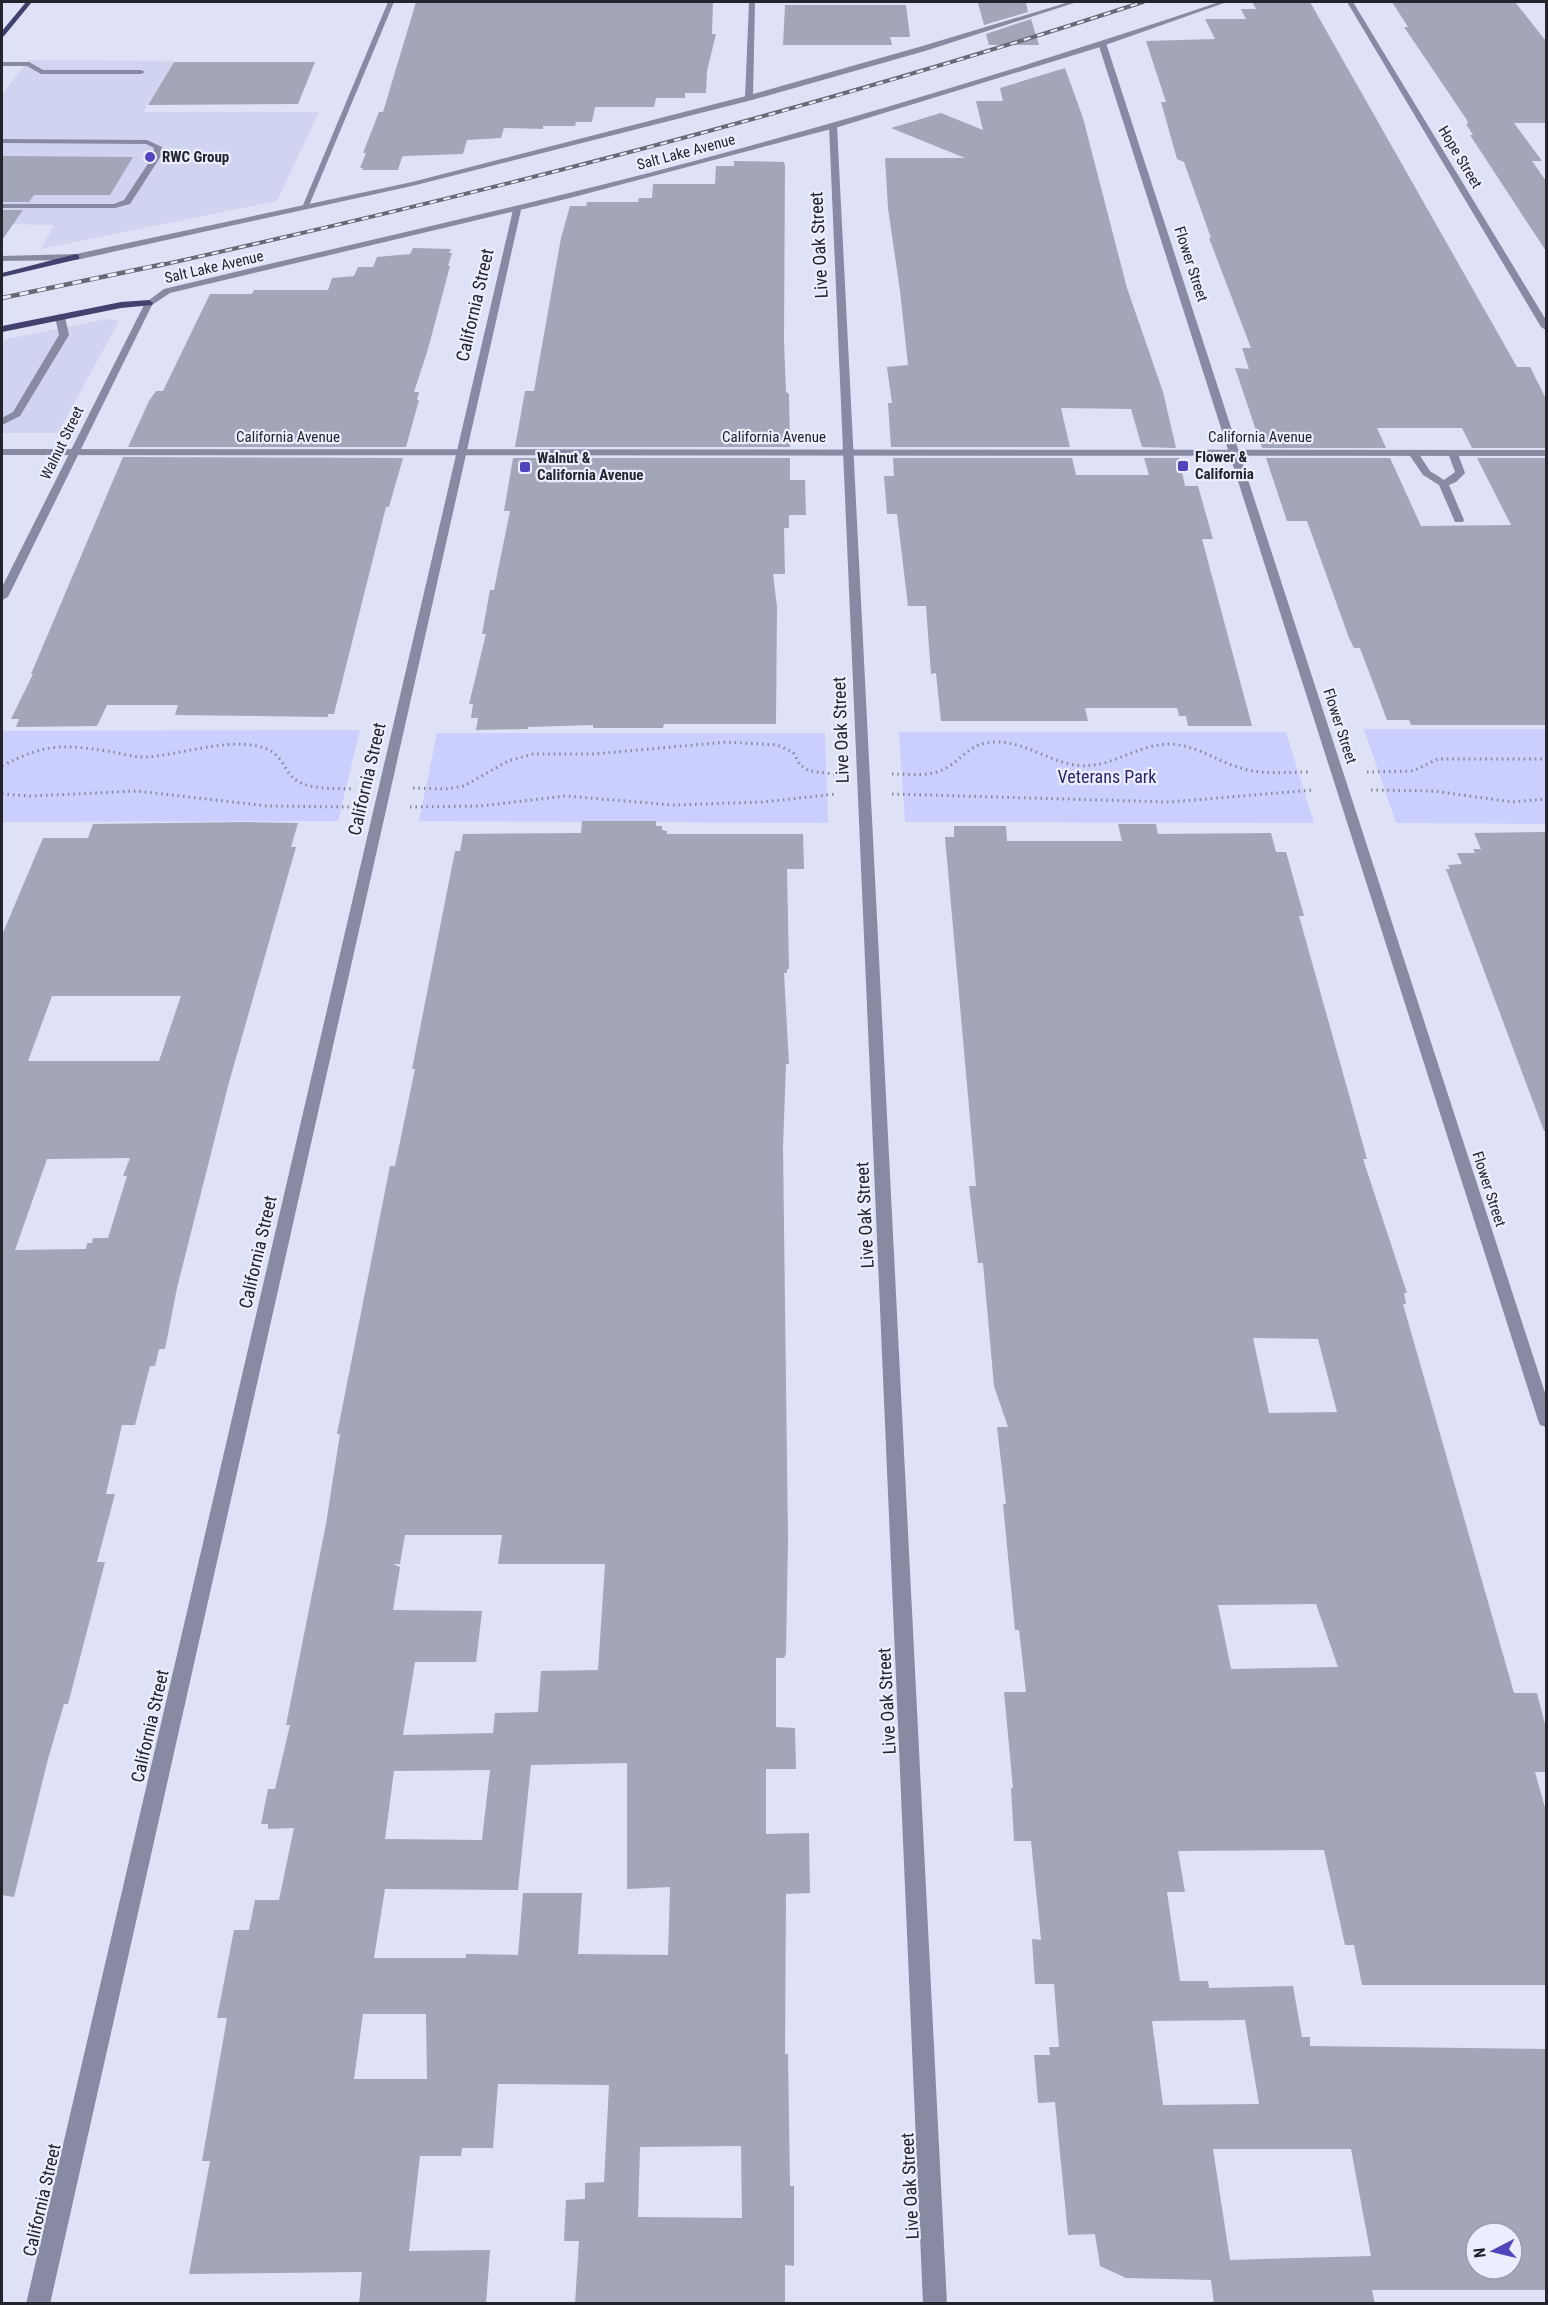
<svg xmlns="http://www.w3.org/2000/svg" width="1548" height="2305" viewBox="0 0 1548 2305" font-family="'Roboto Condensed',sans-serif">
<style>
.built{fill:#d1d4f0}
.green{fill:#cbcffd}
.building{fill:#a3a5b9;fill-rule:evenodd}
.lines{fill:none;stroke-linecap:round;stroke-linejoin:round}
.path{stroke:#878997;stroke-width:3;stroke-dasharray:1.5 4;stroke-linecap:butt}
.service{fill:#888aa4;fill-rule:evenodd}
.minor{fill:#888aa4;fill-rule:evenodd}
.tertiary{fill:#888aa4;fill-rule:evenodd}
.primary{fill:#41426d;fill-rule:evenodd}
.rail-far1-casing{stroke:#696976;stroke-width:4}
.rail-casing{stroke:#696976;stroke-width:4.5}
.rail-far1{stroke:#eceeff;stroke-width:2;stroke-dasharray:7;stroke-linecap:butt}
.rail{stroke:#eceeff;stroke-width:3;stroke-dasharray:9;stroke-linecap:butt}
.poi-dot{fill:#5045bc;stroke:#eceeff;stroke-width:2}
.labels{text-anchor:middle;stroke-width:4.5;stroke-linejoin:round;paint-order:stroke}
.far-street-label{font-size:15px;fill:#24242c;stroke:#eceeff}
.far-poi-label{font-size:15px;font-weight:bold;fill:#24242c;stroke:#eceeff;text-anchor:start}
.street-label{font-size:18px;fill:#24242c;stroke:#eceeff}
.park-label{font-size:18px;fill:#2b266a;stroke:#eceeff}
</style>
<rect width="100%" height="100%" fill="#dfe1f6"/>
<!-- built -->
<path class="built" d="M28 60 174 61 143 112H319L277 201 41 249 54 225 2 224V95Z
M107 319 119 321 58 433H2V340Z"/>
<!-- green -->
<path class="green" d="M1364 729H1546V824L1396 823Z
M360 730 338 821 2 822V731Z
M899 732H1286L1314 823 905 822Z
M437 733H825L828 823 419 821Z"/>
<!-- building -->
<path class="building" d="M416 2H713L712 34H716L707 71 706 93H685V98H656L654 107H595L592 122H576L575 126H543V129L504 128 501 138 467 140 463 154 405 156 402 157 398 170H362L363 168H360L366 153H363L379 112H383Z
M1252 2H1310L1517 367H1530L1546 399V448H1472L1462 428H1377L1386 448H1262L1235 368 1249 369 1242 348H1251L1209 238H1211L1184 162 1177 159 1161 102H1166L1146 41 1215 39 1205 19H1246L1241 9H1256Z
M1392 2H1515L1546 41V123H1514L1542 161H1532L1546 181V251L1470 135H1473L1466 124H1468L1467 120 1404 27H1408Z
M978 3H1026L1028 12 984 25Z
M785 5H906L910 37H890L892 45H783Z
M1031 19 1039 45H989L986 34Z
M174 62H315L298 104 148 105Z
M1065 68 1083 118 1127 288 1163 392 1176 448 1142 447 1131 409 1061 408 1070 447H891L888 403H892L887 367 908 365 900 291 888 208 885 158H965L891 128 941 113 983 130 976 101H1003L1000 88Z
M2 156 133 157 110 195H34L29 202H2Z
M734 161 784 162 785 166 784 340 786 392 789 394 790 447H515L525 391H534L561 238 570 206H586L587 202H638L639 198H652L653 184H715L716 166H734Z
M2 210H23L2 240Z
M413 248 451 249 449 253H452L448 266H450L428 349 414 392H419L417 400H419L406 447H128L149 401 156 391H163L210 294H252L254 290H328L332 278 354 276 358 267H373L377 257 410 254Z
M123 457 403 458 389 507H386L334 714H328V717L175 715 178 705H107L97 726 16 727 19 719H11L33 674H31Z
M513 458H790V480H805L806 515H789V528H784L785 574H773L777 607 776 724H664L663 728H593V725L528 727V729L476 730 478 718H471L473 704H469L486 634H482L490 590H494L510 511H504Z
M893 458H1072L1076 475H1149L1144 458H1179L1185 486H1198L1213 539H1202L1252 726H1188L1186 716H1179L1177 708H1085L1088 721H941L936 673 931 674 926 606H908L897 514H887L884 476H894Z
M1266 458H1390L1421 526 1511 525 1477 458H1546V725H1411L1409 720H1387L1360 648H1354L1349 638 1307 521H1287Z
M582 821H656V826H662V830L667 831V834H803L804 869H787L789 969H787V973H784L789 1064H786L783 1147 788 1538 786 1654 784 1658H776V1727L795 1728 796 1769H766V1834L809 1833 810 1893 786 1894 785 2054H788L790 2186H794V2266L785 2265V2304H575L579 2241H564L566 2200 585 2199V2183L604 2182 609 2085 498 2084 493 2148H462L461 2156H420L409 2251 490 2250 486 2304H359L362 2272 189 2274 210 2161H202L227 2018H217L234 1930H249L255 1900H279L294 1828 268 1829V1824H261L268 1789H275L290 1725H286L326 1524 340 1434H337L390 1166H395L415 1069H412L455 851H460L463 834 581 833ZM405 1535H502L498 1564H605L598 1670 541 1671 538 1712 495 1713 493 1733 403 1735 415 1662H476L482 1611 393 1610 400 1567 393 1564H400ZM627 1763V1889L670 1887 668 1955 578 1954 582 1893H523L518 1955 466 1954V1958H374L385 1889 518 1890 531 1765ZM490 1770 482 1840 385 1839 394 1771ZM363 2014H426L427 2079H354ZM741 2146 742 2218 638 2217 640 2147Z
M247 822 298 823 291 847H296L228 1086 177 1288 165 1349H159L155 1366H150L135 1425H122L106 1494H115L97 1562H105L68 1704H64L48 1759 14 1897 2 1895V935L43 838H88L93 824ZM52 996H181L159 1061H28ZM130 1158 123 1176H127L108 1238H93L92 1243H87L86 1249 15 1250 47 1159Z
M1118 824H1156L1158 834 1271 833 1276 852H1286L1304 916H1299L1367 1159H1363L1407 1293H1404L1406 1304H1403L1514 1693H1537L1546 1728V1772H1535L1546 1811V1985H1362L1354 1945H1345L1324 1850 1178 1851 1185 1892H1167L1180 1981H1208L1209 1988 1293 1986 1302 2037H1310V2046L1546 2049V2290H1372L1375 2304H1214L1211 2280 1126 2278 1100 2266 1095 2234 1068 2235 1055 2102 1038 2103 1034 2055H1050L1049 2047H1059L1054 1984H1035L1032 1939 1041 1940 1031 1841H1014L1011 1788H1013L1004 1692H1026L1019 1630H1015L1003 1504H1006L997 1427H1008L994 1386 983 1263H978L969 1186H976L945 837H954V826H1006L1007 841H1122ZM1253 1338 1318 1339 1337 1412 1269 1413ZM1316 1604 1338 1667 1231 1669 1218 1605ZM1245 2020 1259 2104 1163 2105 1152 2021ZM1213 2149H1351L1371 2256 1230 2260ZM1476 2233H1512V2269H1476Z
M1546 832V1131H1544L1446 869H1450L1448 865 1462 864 1457 853H1475L1473 849H1481L1474 833Z"/>
<g class="lines">
<!-- path -->
<path class="path" d="M2 766C45 744 60 744 107 751 120 753 135 758 148 757 181 754 225 739 257 746 287 752 281 774 301 783 317 790 338 788 355 789
M1367 772 1413 771 1438 759H1546
M892 774C908 774 927 777 942 770 964 760 968 742 997 742 1025 742 1048 761 1075 765 1110 770 1135 745 1168 744 1195 744 1216 761 1241 768 1263 775 1286 772 1309 772
M413 788 445 789 464 786 508 761 533 754H594L727 742 777 745 793 752 800 765 809 771 834 774
M1371 790 1434 791 1512 802 1546 799
M2 794 30 796 137 791 268 806 352 807
M892 794 1170 802 1313 790
M410 807 480 806 566 796 673 805 763 802 836 794"/>
<!-- service -->
<path class="service" d="M2 62H29L43 70H141L145 72 141 74H41L27 66H2Z
M2 139 147 140 162 147 161 156 130 204 115 208H2V204H114L124 200 153 156 154 148 146 144 2 143Z
M60 314 65 317 69 335 20 416 2 425V418L13 412 59 335 55 317Z
M1409 451H1417L1430 471 1444 480 1455 472 1448 453 1457 451 1465 473 1456 482 1449 485 1464 520 1463 522H1455L1439 485 1423 475 1408 453Z"/>
<!-- minor -->
<path class="minor" d="M388 2H394L308 208 301 210Z
M749 2H755L753 98 749 100 745 98Z
M1347 2H1353L1546 320V330L1541 327Z
M1102 41 1106 43 1546 1396V1427L1540 1425 1538 1420 1098 43Z
M833 124 837 126 947 2304H923L829 126Z
M517 208 521 210 50 2304H26L513 210Z
M149 300 153 303 8 597 2 600V587L145 303Z"/>
<!-- tertiary -->
<path class="tertiary" d="M1069 2H1077L925 51 752 100 412 186 76 260 2 261V256L76 254 412 182 746 96 919 47Z
M1219 2H1227L1097 48 835 128 570 198 170 293 152 305 145 303 164 289C342 246 521 207 698 160 874 113 1047 60 1219 2Z
M2 449 1546 450V456L2 455Z"/>
<!-- primary -->
<path class="primary" d="M26 2H32L4 36 2 37V31Z
M76 254 79 255V259L2 277V273Z
M149 300 153 303 152 305 121 308 2 332V326L121 302Z"/>
<!-- rail-far1 casing -->
<g class="rail-far1-casing">
<path id="rail-far1" d="M157 266C490 192 819 108 1143 2"/>
</g>
<!-- rail casing -->
<g class="rail-casing">
<path id="rail" d="M2 298 164 264"/>
</g>
<!-- rail-far1 -->
<use href="#rail-far1" class="rail-far1"/>
<!-- rail -->
<use href="#rail" class="rail"/>
</g>
<!-- markers -->
<g class="poi-dot">
<circle cx="150" cy="157" r="6"/>
<rect x="1177" y="460" width="12" height="12" rx="3"/>
<rect x="519" y="461" width="12" height="12" rx="3"/>
</g>
<g class="labels">
<!-- far-street labels -->
<g class="far-street-label">
<text transform="translate(686 152) rotate(-15)" y="5">Salt Lake Avenue</text>
<text transform="translate(1460 157) rotate(59)" y="5">Hope Street</text>
<text transform="translate(1191 264) rotate(72)" y="5">Flower Street</text>
<text transform="translate(214 267) rotate(-13)" y="5">Salt Lake Avenue</text>
<text x="288" y="442">California Avenue</text>
<text x="774" y="442">California Avenue</text>
<text x="1260" y="442">California Avenue</text>
<text transform="translate(62 443) rotate(-64)" y="5">Walnut Street</text>
<text transform="translate(1340 726) rotate(72)" y="5">Flower Street</text>
<text transform="translate(1489 1189) rotate(72)" y="5">Flower Street</text>
</g>
<!-- far-poi labels -->
<g class="far-poi-label">
<text x="162" y="162">RWC Group</text>
<text x="1195" y="462">Flower &amp;<tspan x="1195" dy="17">California</tspan></text>
<text x="537" y="463">Walnut &amp;<tspan x="537" dy="17">California Avenue</tspan></text>
</g>
<!-- street labels -->
<g class="street-label">
<text transform="translate(819 245) rotate(-93)" y="6">Live Oak Street</text>
<text transform="translate(475 305) rotate(-77)" y="6">California Street</text>
<text transform="translate(841 730) rotate(-92)" y="6">Live Oak Street</text>
<text transform="translate(367 779) rotate(-77)" y="6">California Street</text>
<text transform="translate(865 1215) rotate(-93)" y="6">Live Oak Street</text>
<text transform="translate(258 1252) rotate(-77)" y="6">California Street</text>
<text transform="translate(887 1701) rotate(-93)" y="6">Live Oak Street</text>
<text transform="translate(150 1726) rotate(-77)" y="6">California Street</text>
<text transform="translate(910 2186) rotate(-93)" y="6">Live Oak Street</text>
<text transform="translate(42 2200) rotate(-77)" y="6">California Street</text>
</g>
<!-- park labels -->
<g class="park-label">
<text x="1107" y="783">Veterans Park</text>
</g>
</g>
<!-- border -->
<rect width="1548" height="2305" fill="none" stroke="#24242c" stroke-width="6"/>
<!-- north arrow -->
<g transform="translate(1494 2251) rotate(263)"><circle r="28" fill="#eceeff" stroke="#9c9dab" stroke-width="1.5"/>
<path d="M0-4.5L10 22L0 15L-10 22Z" fill="#5045bc"/>
<text y="-9" font-size="16" font-weight="bold" text-anchor="middle" fill="#24242c">N</text>
</g>
</svg>
